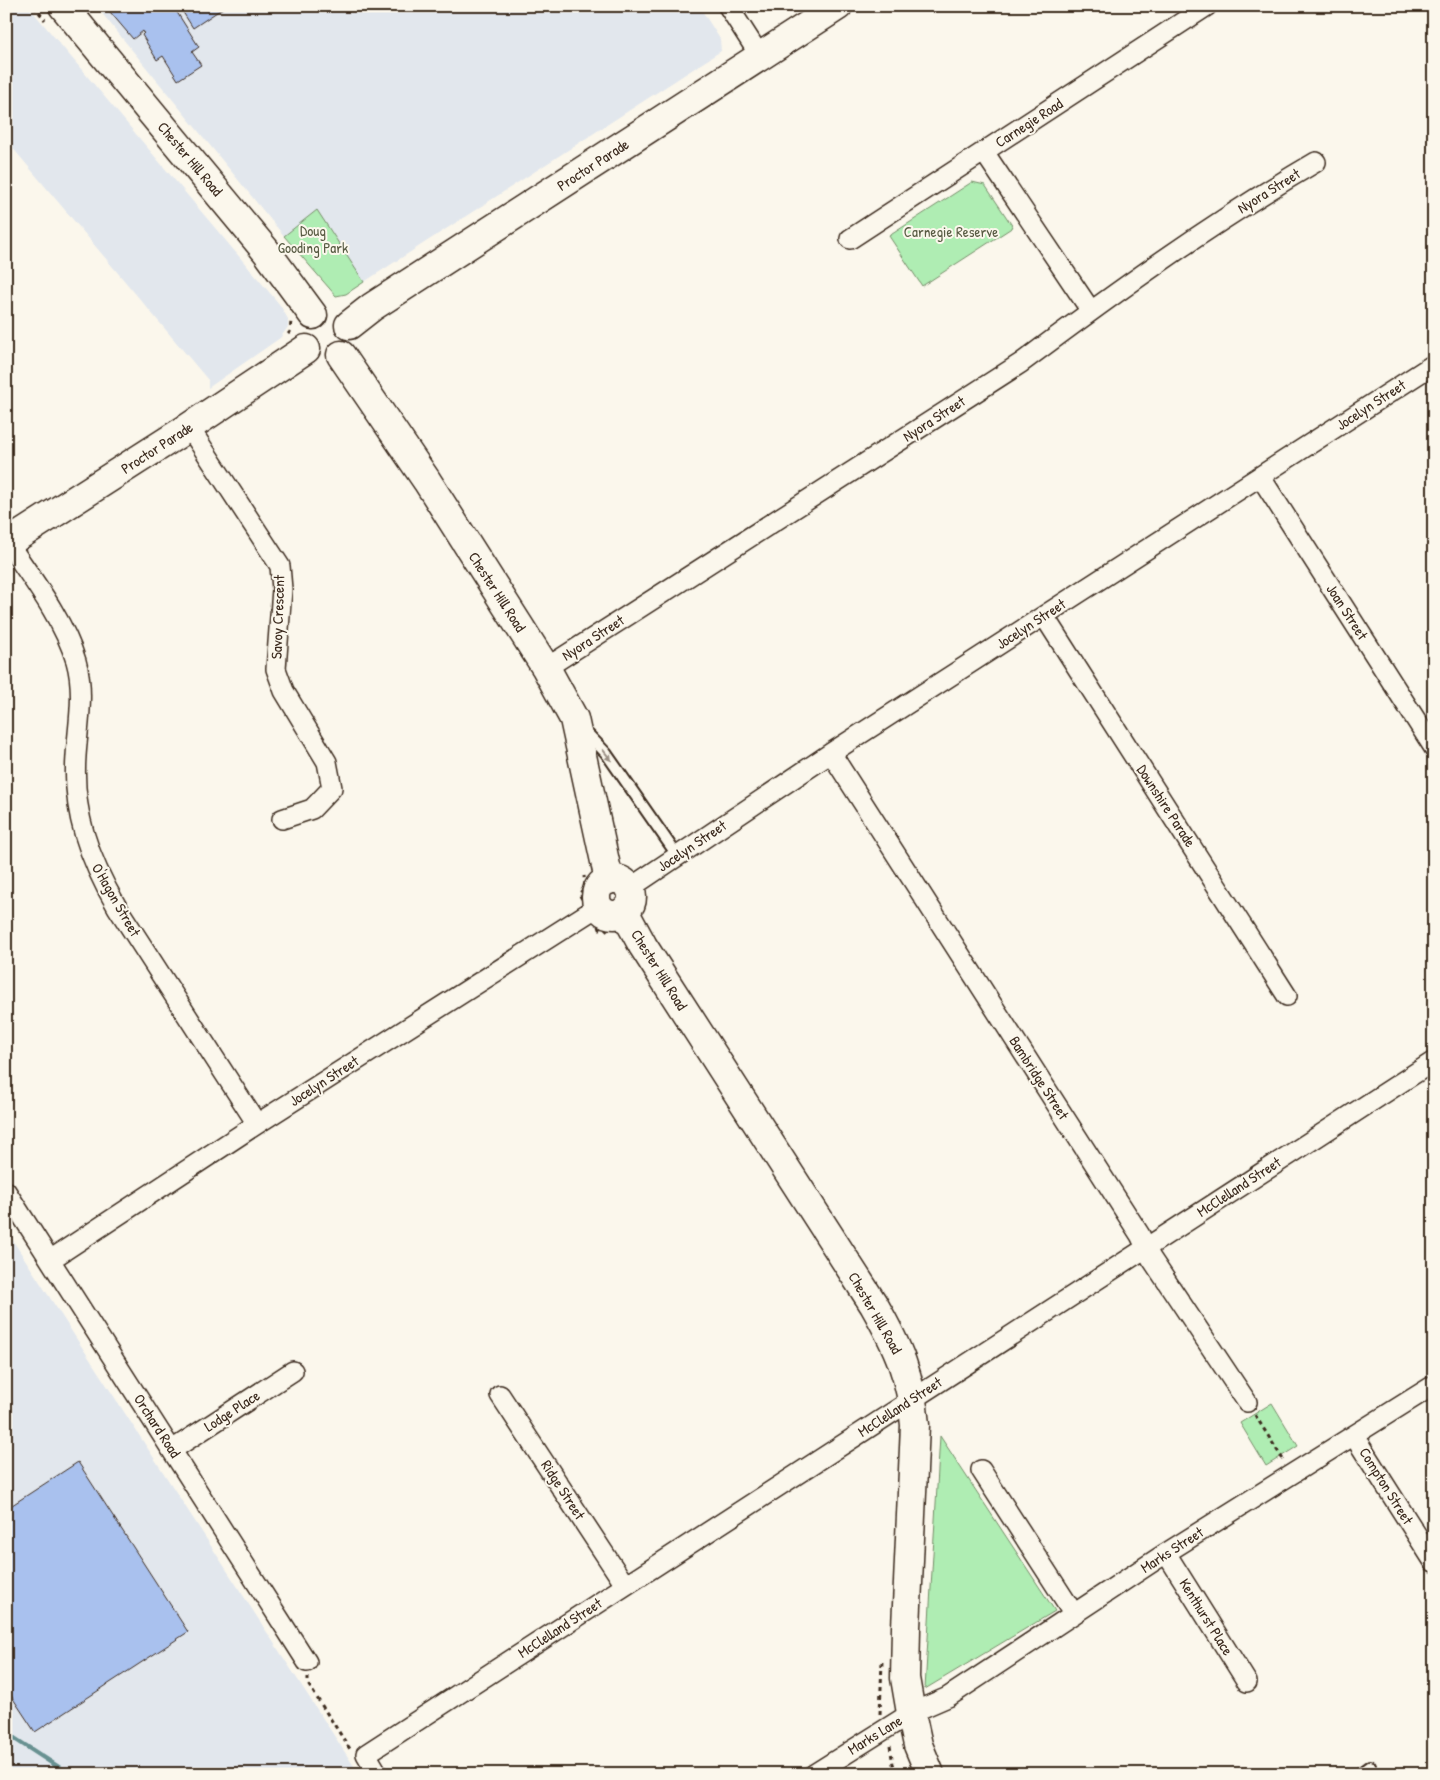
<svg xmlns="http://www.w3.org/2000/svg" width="1440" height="1780" viewBox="0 0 1440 1780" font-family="'Patrick Hand',sans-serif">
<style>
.built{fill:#e2e7ed}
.green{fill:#afedb3;stroke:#758c68}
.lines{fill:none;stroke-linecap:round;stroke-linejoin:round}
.stream{stroke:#679191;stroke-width:5}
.building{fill:#a9c1ee;stroke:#3b2a1e}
.lane-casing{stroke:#3b2a1e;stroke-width:14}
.street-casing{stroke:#3b2a1e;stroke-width:22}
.secondary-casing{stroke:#3b2a1e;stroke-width:31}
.path{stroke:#3b2a1e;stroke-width:3;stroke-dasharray:4 4;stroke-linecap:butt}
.lane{stroke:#fbf7ec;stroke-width:10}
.street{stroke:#fbf7ec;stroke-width:19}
.secondary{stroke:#fbf7ec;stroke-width:28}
.oneway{fill:#9b9085}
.labels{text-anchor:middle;stroke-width:4;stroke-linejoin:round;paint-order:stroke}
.street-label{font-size:15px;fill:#3b2a1e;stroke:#fbf7ec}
.park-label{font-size:15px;fill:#585b43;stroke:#fbf7ec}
</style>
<rect width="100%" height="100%" fill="#fbf7ec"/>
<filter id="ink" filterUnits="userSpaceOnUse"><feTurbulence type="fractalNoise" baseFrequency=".02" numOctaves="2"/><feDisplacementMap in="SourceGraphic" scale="10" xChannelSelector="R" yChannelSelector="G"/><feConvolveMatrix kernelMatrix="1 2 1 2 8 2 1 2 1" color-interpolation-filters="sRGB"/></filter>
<g filter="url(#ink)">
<!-- built -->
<path class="built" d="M6 6H28L280 305 288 319V327L280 338 208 388V380L6 140Z
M96 6H699L720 39 721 51 364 282 317 211 284 236Z
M6 1230 359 1774H6Z"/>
<!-- green -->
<path class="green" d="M972 182 985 185 1013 227 922 286 889 236Z
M317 210 364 282 346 294 336 296 284 236Z
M1272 1403 1298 1446 1266 1466 1240 1423Z
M940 1436 1055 1611 925 1689Z"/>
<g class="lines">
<!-- stream -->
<path class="stream" d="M6 1733 69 1774"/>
</g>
<!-- building -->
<path class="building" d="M105 6H173L199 47 192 52 201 65 178 80 163 56 157 60 142 35 144 33 143 31 133 39Z
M179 6H222L223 8 193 28Z
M78 1462 188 1632 35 1732 6 1688V1509Z"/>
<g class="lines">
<!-- lane casing -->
<g class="lane-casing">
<path id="lane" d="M583 729 606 753 677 855
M1359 1774 1370 1766"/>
</g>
<!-- street casing -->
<g class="street-casing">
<path id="street" d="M728 6 760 56
M984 152 1091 311
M850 239 1207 6
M189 427 280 566 282 589 276 669 284 691 327 762 332 788 312 809 282 819
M1260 476 1434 748
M6 540C30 576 64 620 76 661 85 692 78 725 76 756 72 812 89 859 117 907L257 1124
M1044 616 1287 996
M546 668 1021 363C1116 292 1213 222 1316 162
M831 753 1140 1235 1151 1258 1247 1402
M630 888 831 753 1434 364
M6 1191 307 1662
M50 1260 257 1124 599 906
M500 1395 625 1585
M1354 1436 1434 1562
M172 1450 293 1371
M981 1470 1074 1614
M1166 1553 1247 1682
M378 1774 366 1754 1434 1061
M814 1774 911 1713 948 1697 1166 1553 1434 1385"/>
</g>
<!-- secondary casing -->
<g class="secondary-casing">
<path id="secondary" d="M63 6 266 251 313 315
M349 325 372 307 838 6
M341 355 427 481 546 668 574 719 609 880
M6 544 189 427 306 349
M596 897a18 18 0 1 1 36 0a18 18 0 1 1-36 0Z
M624 911 643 946 874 1305C898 1347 911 1376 915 1425L906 1628 905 1678 911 1713 918 1745 930 1774"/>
</g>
<!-- path -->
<path class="path" d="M34 6 45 20
M288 334 290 332 291 321
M582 899 579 894 585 887 584 876
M599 926 600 929 605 928 609 932
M1255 1415 1284 1461
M308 1677V1684L350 1749
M880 1714 882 1661
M890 1746 893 1764 899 1774"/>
<!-- lane -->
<use href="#lane" class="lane"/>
<!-- street -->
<use href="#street" class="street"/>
<!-- secondary -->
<use href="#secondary" class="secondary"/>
</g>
<!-- one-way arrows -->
<defs><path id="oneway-solid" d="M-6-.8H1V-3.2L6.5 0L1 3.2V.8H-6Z" transform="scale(1.25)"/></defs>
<use class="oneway" href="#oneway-solid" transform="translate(607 755) rotate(52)"/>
</g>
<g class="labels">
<!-- street labels -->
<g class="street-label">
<text transform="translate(1029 123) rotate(-33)" y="5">Carnegie Road</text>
<text transform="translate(190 159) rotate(50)" y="5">Chester Hill Road</text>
<text transform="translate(593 165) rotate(-33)" y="5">Proctor Parade</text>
<text transform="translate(1269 191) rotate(-32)" y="5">Nyora Street</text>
<text transform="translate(1371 405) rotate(-33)" y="5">Jocelyn Street</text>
<text transform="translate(934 419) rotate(-33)" y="5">Nyora Street</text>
<text transform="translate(157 448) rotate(-33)" y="5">Proctor Parade</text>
<text transform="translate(497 592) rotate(57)" y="5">Chester Hill Road</text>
<text transform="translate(1347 612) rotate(57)" y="5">Joan Street</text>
<text transform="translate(278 617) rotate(-88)" y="5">Savoy Crescent</text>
<text transform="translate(1031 624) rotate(-33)" y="5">Jocelyn Street</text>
<text transform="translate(593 638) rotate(-33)" y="5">Nyora Street</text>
<text transform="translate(1166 806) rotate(57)" y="5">Downshire Parade</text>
<text transform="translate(692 846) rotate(-34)" y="5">Jocelyn Street</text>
<text transform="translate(116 900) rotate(60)" y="5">O'Hagon Street</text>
<text transform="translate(659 970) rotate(58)" y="5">Chester Hill Road</text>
<text transform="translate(1039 1078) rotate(57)" y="5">Bambridge Street</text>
<text transform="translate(324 1081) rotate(-33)" y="5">Jocelyn Street</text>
<text transform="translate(1239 1187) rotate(-33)" y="5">McClelland Street</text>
<text transform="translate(875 1313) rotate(60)" y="5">Chester Hill Road</text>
<text transform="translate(900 1407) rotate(-33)" y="5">McClelland Street</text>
<text transform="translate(232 1411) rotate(-33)" y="5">Lodge Place</text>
<text transform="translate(157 1426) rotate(57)" y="5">Orchard Road</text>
<text transform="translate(1386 1486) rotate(58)" y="5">Compton Street</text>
<text transform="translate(563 1490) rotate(57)" y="5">Ridge Street</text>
<text transform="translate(1172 1550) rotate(-33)" y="5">Marks Street</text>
<text transform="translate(1206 1617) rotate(58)" y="5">Kenthurst Place</text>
<text transform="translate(560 1628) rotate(-33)" y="5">McClelland Street</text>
<text transform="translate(875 1735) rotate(-32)" y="5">Marks Lane</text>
</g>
<!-- park labels -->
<g class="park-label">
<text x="313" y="236">Doug<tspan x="313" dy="17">Gooding Park</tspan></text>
<text x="951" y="237">Carnegie Reserve</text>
</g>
</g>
<!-- margin -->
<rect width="1440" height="1780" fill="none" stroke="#fbf7ec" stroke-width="25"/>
<rect x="12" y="12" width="1415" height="1755" fill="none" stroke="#3b2a1e" stroke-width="2" filter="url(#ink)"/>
</svg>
